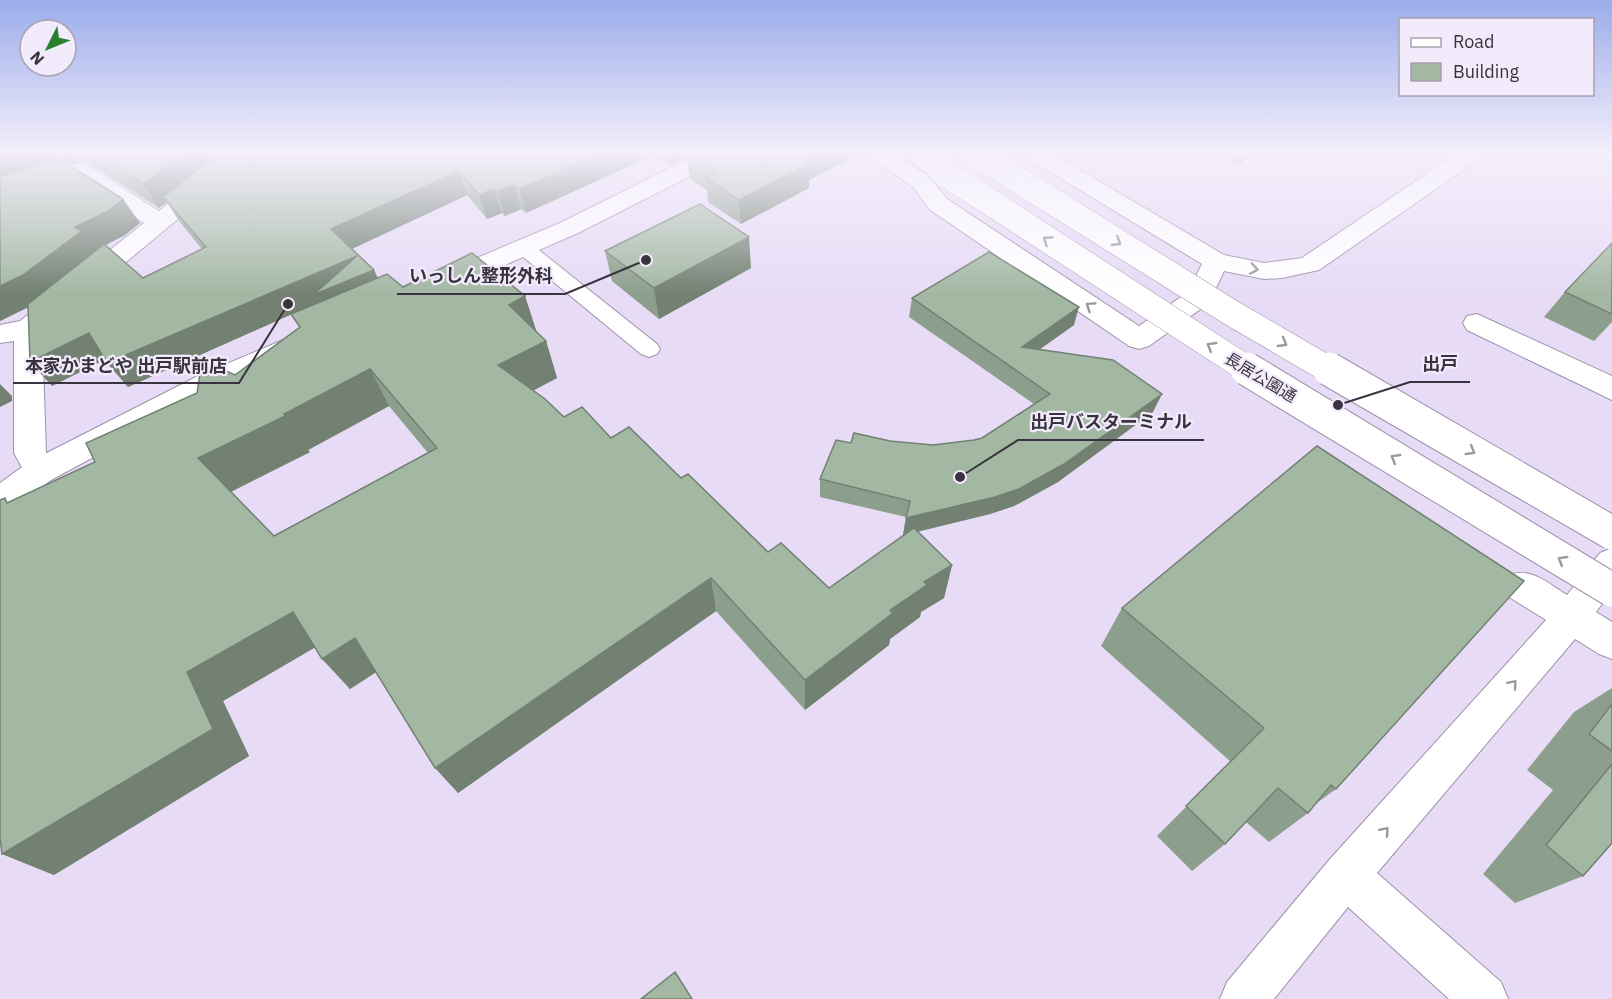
<svg xmlns="http://www.w3.org/2000/svg" width="1612" height="999" viewBox="0 0 1612 999" font-family="'IBM Plex Sans','Noto Sans JP',sans-serif">
<style>
.lines{fill:none;stroke-linecap:round;stroke-linejoin:round}
.service-casing{stroke:#9d92aa;stroke-width:2}
.minor-casing{stroke:#9d92aa;stroke-width:2}
.secondary-casing{stroke:#9d92aa;stroke-width:2}
.service{fill:#fff;fill-rule:evenodd}
.minor{fill:#fff;fill-rule:evenodd}
.secondary{fill:#fff;fill-rule:evenodd}
.secondary-bridge-far1-casing{stroke:#9d92aa;stroke-width:27;stroke-linecap:butt}
.secondary-bridge-casing{stroke:#9d92aa;stroke-width:35;stroke-linecap:butt}
.secondary-bridge-far1{stroke:#fff;stroke-width:26}
.secondary-bridge{stroke:#fff;stroke-width:33}
.wall{fill:#8c9e8c;fill-rule:evenodd}
.shaded-wall{fill:#728172}
.building{fill:#a3b8a3;stroke:#728172;stroke-width:1.5;fill-rule:evenodd}
.oneway{stroke:#9c999e}
.labels{text-anchor:middle;stroke-width:4.5;stroke-linejoin:round;paint-order:stroke}
.street-label{font-size:16px;fill:#38333e;stroke:#f2ebfb}
.leader{fill:none;stroke:#38333e;stroke-width:2}
.callout-dot{fill:#38333e;stroke:#f2ebfb;stroke-width:2}
.callout-label{font-size:18px;text-anchor:middle;font-weight:bold;fill:#38333e;stroke:#f2ebfb;stroke-width:4.5;stroke-linejoin:round;paint-order:stroke}
</style>
<rect width="100%" height="100%" fill="#e7dbf6"/>
<g class="lines">
<!-- service casing -->
<g class="service-casing">
<path id="service" d="M523 241 530 243 657 344 660 349 657 354 649 357 641 354 516 251 513 247 516 243Z"/>
</g>
<!-- minor casing -->
<g class="minor-casing">
<path id="minor" d="M231 154H256L42 332 46 453 56 471 51 480 40 483 29 480 14 453V341L0 343V325L20 321 144 223 76 179 0 204V189L79 163 87 165 159 211Z
M870 154H896L930 178 947 199 1139 326 1188 292 1202 264 1029 159 1026 154H1053L1224 255 1264 263 1302 258 1456 154H1482L1479 159 1319 270 1282 278 1264 279 1224 271 1209 303 1149 346 1139 349 1129 346 929 209 914 188 873 159Z
M1477 314 1612 376V400L1467 330 1463 323 1467 316Z
M1612 548V590L1596 612 1612 622V659L1599 654 1575 639 1377 873 1501 982 1508 999H1449L1348 907 1274 999H1220L1227 982 1330 859 1546 620 1509 597 1504 586 1509 575C1532 567 1547 583 1567 595L1600 553Z"/>
</g>
<!-- secondary casing -->
<g class="secondary-casing">
<path id="secondary" d="M699 154H727L724 159 578 233 452 288 443 290 434 288 430 282 434 276 560 223Z
M906 154H932L954 171 950 176C935 180 914 167 906 154Z
M288 338 298 341 302 348 298 355 218 390 51 480 12 509 0 513V483L29 462 198 376Z"/>
</g>
<!-- service -->
<use href="#service" class="service"/>
<!-- minor -->
<use href="#minor" class="minor"/>
<!-- secondary -->
<use href="#secondary" class="secondary"/>
<!-- secondary-bridge-far1 casing -->
<g class="secondary-bridge-far1-casing">
<path id="secondary-bridge-far1" d="M978 155 1230 312 1331 371
M942 171 1250 371"/>
</g>
<!-- secondary-bridge casing -->
<g class="secondary-bridge-casing">
<path id="secondary-bridge" d="M1247 369 1612 590
M1329 369 1612 533"/>
</g>
<!-- secondary-bridge-far1 -->
<use href="#secondary-bridge-far1" class="secondary-bridge-far1"/>
<!-- secondary-bridge -->
<use href="#secondary-bridge" class="secondary-bridge"/>
</g>
<!-- wall -->
<path class="wall" d="M0 154H859L809 180V188L741 224 708 202 707 190 690 179 687 157 670 166 654 155 526 213 521 209 505 216 502 213 487 219 467 195 352 249 378 278 403 287 525 296 536 331 546 341 557 378 533 390 564 417 611 438 681 478 768 552 829 588 905 535H903L906 517 820 497V479L851 443 890 441 933 445 974 440 982 438 1034 404 909 317 912 298 1074 325 1039 350 1153 412 1058 482 1014 506 990 514 917 532 952 565 944 598 921 612 920 617 890 639 889 645 805 710 716 611 458 793 376 672 350 689 315 647 223 701 249 756 54 875 2 854 10 502 95 462 235 375 300 327 292 314 128 387 105 359 52 386 29 307 0 321ZM80 161 88 163 159 208 167 202 179 221 202 249 143 278 105 245 125 235 140 223 69 164ZM389 406 428 453 274 536 231 492 310 452 308 450Z
M1218 154H1254L1240 164Z
M1612 243V322L1594 341 1544 317 1565 292Z
M605 251 751 268 659 319 612 281Z
M1122 608 1336 789 1314 805 1308 813 1269 842 1246 822 1225 844 1192 871 1157 836 1231 762 1101 646Z
M1612 688V843L1583 876 1515 903 1483 874 1553 790 1527 770 1574 712Z"/>
<!-- shaded-wall -->
<path class="shaded-wall" d="M9 154H75L80 161 0 187V157Z
M183 154H228L163 197 167 202 159 208 143 184Z
M600 154H654V155L526 213 519 189Z
M669 154H694L687 155V157L670 166Z
M814 154H859L809 180V188L741 224 739 200 805 158Z
M1244 154H1254L1240 164Z
M459 171 467 195 343 253 331 229Z
M514 185 521 209 505 216 497 192Z
M494 189 502 213 487 219 479 195Z
M123 199 140 223 125 235 96 250 44 299 0 321V286L75 227Z
M749 237 751 268 659 319 654 288Z
M357 256 374 270 386 294 317 303 128 387 107 363Z
M525 296 537 333 509 305Z
M1079 307 1074 325 1017 365 1022 347Z
M89 333 110 357 52 386 30 362Z
M546 341 557 378 512 402 498 365Z
M370 369 389 406 308 450 310 452 228 493 198 458Z
M0 384 12 396V401L0 407Z
M1162 394 1153 412 1058 482 1014 506 990 514 903 535 906 518Z
M952 565 944 598 921 612 920 617 890 639 889 645 805 710V680L924 582Z
M711 578 716 611 458 793 435 768Z
M293 612 321 644 223 701 249 756 54 875 2 854 187 672Z
M355 638 381 669 350 689 322 659Z"/>
<!-- building -->
<path class="building" d="M0 154H9L0 157Z
M95 154H183L143 184Z
M218 154H600L519 189 514 185 497 192 494 189 479 195 459 171 331 229 374 270 313 295 357 256 107 363 89 333 30 362 28 304 104 244 143 278 206 247 163 197Z
M690 154H814L805 158 803 161 809 164 739 200 706 178 716 173 687 155Z
M58 158 123 199 108 211 75 227 82 231 23 275 0 286V176Z
M700 204 749 237 654 288 605 251Z
M1612 243V314L1565 292Z
M989 252 1079 307 1022 347 1113 360 1162 394 1064 464 1019 489 995 497 906 518 910 501 820 479 836 440 851 443 854 433 890 441 933 445 974 440 982 438 1050 394 912 298Z
M472 253 525 296 509 305 546 341 498 365 545 399 564 417 582 407 611 438 629 427 681 478 688 474 768 552 781 543 829 588 914 528 952 565 924 582 927 585 890 610 893 613 805 680 711 578 435 768 355 638 322 659 293 612 187 672 213 729 2 854 0 837V500L5 498 7 503 95 462 86 443 197 393 202 360 235 375 300 327 291 314 387 274 403 287ZM370 369 437 448 274 536 198 458 285 416 284 414Z
M1317 446 1524 581 1336 789 1331 785 1308 813 1278 788 1225 844 1186 806 1264 728 1122 608Z
M1612 704V751L1589 734Z
M1612 764V843L1583 876 1546 845Z
M675 972 692 999H641Z"/>
<!-- one-way arrows -->
<defs><path id="oneway-chevron" d="M-2-3.5L2.5 0L-2 3.5" fill="none" stroke-width="1.6" stroke-linecap="round" stroke-linejoin="round" transform="scale(1.5)"/></defs>
<g class="oneway">
<use href="#oneway-chevron" transform="translate(1047 240) rotate(-147)"/>
<use href="#oneway-chevron" transform="translate(1117 242) rotate(32)"/>
<use href="#oneway-chevron" transform="translate(1254 269) rotate(9)"/>
<use href="#oneway-chevron" transform="translate(1090 306) rotate(-146)"/>
<use href="#oneway-chevron" transform="translate(1283 343) rotate(30)"/>
<use href="#oneway-chevron" transform="translate(1211 346) rotate(-149)"/>
<use href="#oneway-chevron" transform="translate(1471 451) rotate(30)"/>
<use href="#oneway-chevron" transform="translate(1395 458) rotate(-149)"/>
<use href="#oneway-chevron" transform="translate(1562 560) rotate(-149)"/>
<use href="#oneway-chevron" transform="translate(1513 684) rotate(-49)"/>
<use href="#oneway-chevron" transform="translate(1385 831) rotate(-49)"/>
</g>
<!-- sky -->
<linearGradient id="sky" x2="0" y2="1"><stop stop-color="#9aacea"/><stop offset="0.52" stop-color="#f4effb"/><stop offset="1" stop-color="#f4effb" stop-opacity="0"/></linearGradient>
<rect width="1612" height="294" fill="url(#sky)"/>
<g class="labels">
<!-- street labels -->
<g class="street-label">
<text transform="translate(1261 377) rotate(31)" y="6">長居公園通</text>
</g>
</g>
<!-- callouts -->
<path class="leader" d="M646 260L565 294H397M1338 405L1410 382H1470M288 304L239 383H13M960 477L1018 440H1204"/>
<g class="callout-dot">
<circle cx="646" cy="260" r="6"/>
<circle cx="1338" cy="405" r="6"/>
<circle cx="288" cy="304" r="6"/>
<circle cx="960" cy="477" r="6"/>
</g>
<g class="callout-label">
<text x="481" y="282">いっしん整形外科</text>
<text x="1440" y="370">出戸</text>
<text x="126" y="372">本家かまどや 出戸駅前店</text>
<text x="1111" y="428">出戸バスターミナル</text>
</g>
<!-- legend -->
<rect x="1399" y="18" width="195" height="78" fill="#f2ebfb" stroke="#a8a1af" stroke-width="1.5"/>
<rect x="1411" y="38" width="30" height="9" fill="#ffffff" stroke="#a8a1af" stroke-width="1.5"/>
<text x="1453" y="48" font-size="18" fill="#38333e">Road</text>
<rect x="1411" y="63" width="30" height="18" fill="#a3b8a3" stroke="#a8a1af" stroke-width="1.5"/>
<text x="1453" y="78" font-size="18" fill="#38333e">Building</text>
<!-- north arrow -->
<g transform="translate(48 48) rotate(227)"><circle r="28" fill="#f2ebfb" stroke="#a8a1af" stroke-width="1.5"/>
<path d="M0-4.5L10 22L0 15L-10 22Z" fill="#29802f"/>
<text y="-9" font-size="16" font-weight="bold" text-anchor="middle" fill="#38333e">N</text>
</g>
</svg>
